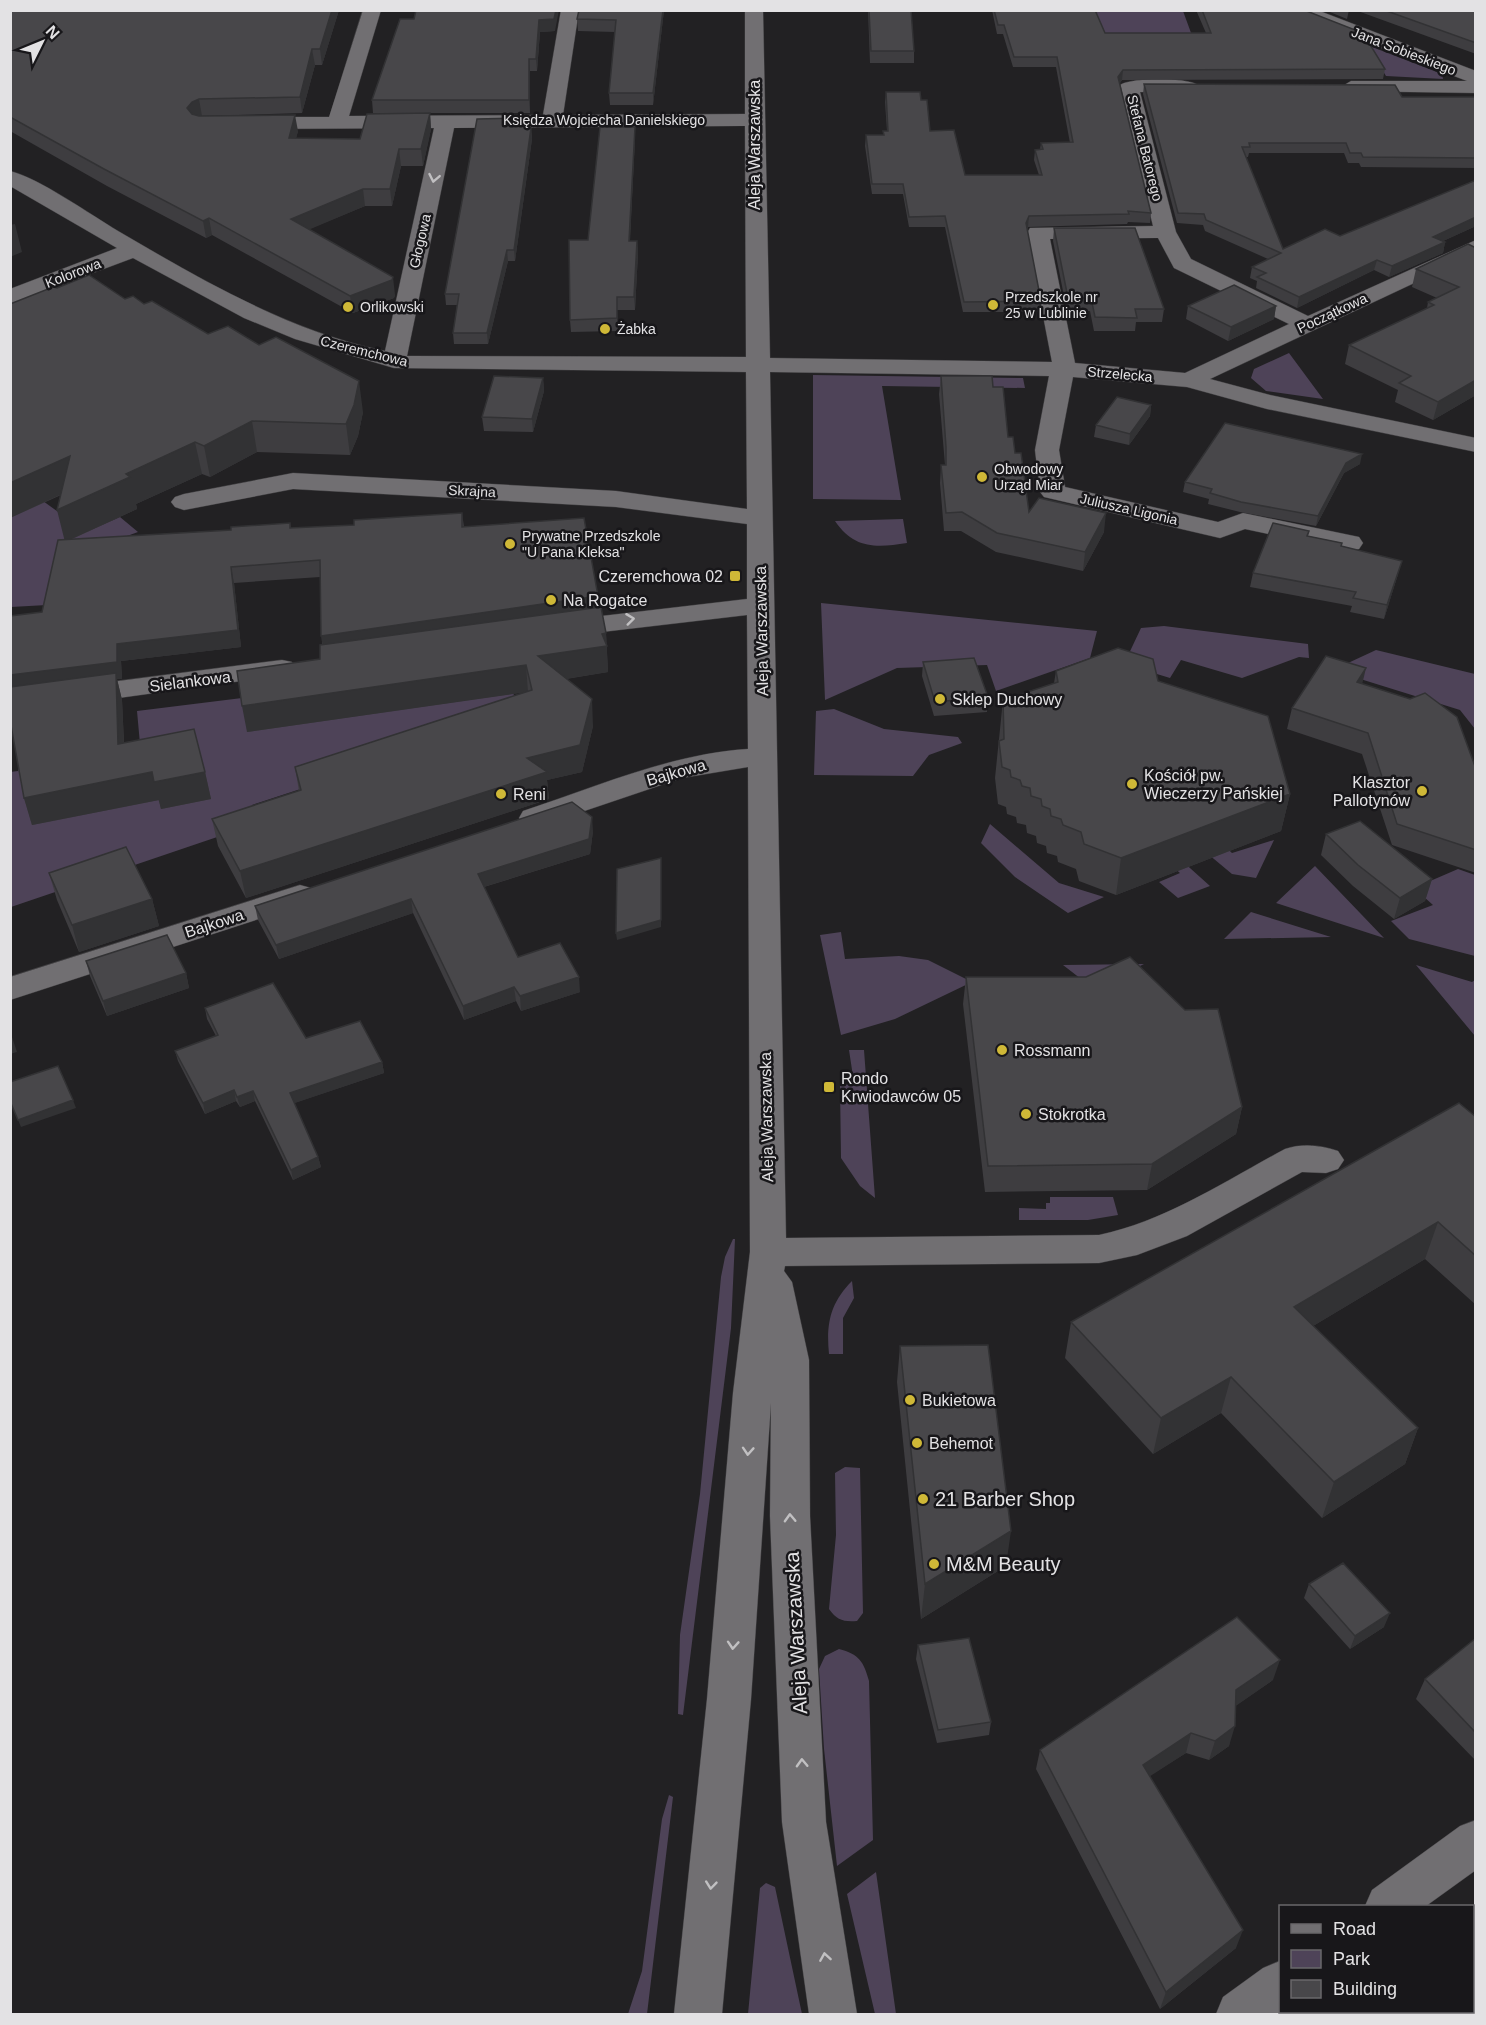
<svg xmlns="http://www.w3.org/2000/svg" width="1486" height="2025" viewBox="0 0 1486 2025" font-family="Arial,sans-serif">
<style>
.green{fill:#4e4358}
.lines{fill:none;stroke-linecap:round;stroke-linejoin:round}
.minor-casing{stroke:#3f3e40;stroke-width:1}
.minor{fill:#716f72;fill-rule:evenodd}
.wall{fill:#3e3d40}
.shaded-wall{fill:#323234}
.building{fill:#48474a;stroke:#323234;stroke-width:1.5}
.oneway{stroke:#c1c0c2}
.poi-dot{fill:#cfb837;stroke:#18171a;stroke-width:2}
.labels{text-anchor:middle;stroke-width:5;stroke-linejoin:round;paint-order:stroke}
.far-street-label{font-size:14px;fill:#e3e2e4;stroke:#18171a}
.far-poi-label{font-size:14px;fill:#e3e2e4;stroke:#18171a;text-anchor:start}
.street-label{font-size:16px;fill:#e3e2e4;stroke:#18171a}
.poi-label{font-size:16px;fill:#e3e2e4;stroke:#18171a;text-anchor:start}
.near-poi-label{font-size:20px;fill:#e3e2e4;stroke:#18171a;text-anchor:start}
.near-street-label{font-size:20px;fill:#e3e2e4;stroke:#18171a}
</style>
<rect width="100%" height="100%" fill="#222123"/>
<!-- green -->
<path class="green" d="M1091 11H1183L1194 41 1104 43Z
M1367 45 1442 74 1443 79 1386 76Z
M1289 353 1323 399 1266 391 1251 378 1254 369Z
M813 375 1023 378 1025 388 882 386 901 500 813 499Z
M11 449 18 483 86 532 120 517 138 532 108 543 101 602 11 607Z
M903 519 907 543C876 548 854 549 835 521Z
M821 603 1097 631 1090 658 996 691 987 665 897 668 825 700Z
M1164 626 1308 644 1309 658 1299 657 1242 678 1181 660 1170 678 1124 664 1141 628Z
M1376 650 1475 674V729L1460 710 1341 673 1348 663Z
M510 686 523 716 252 805 255 811 226 834 11 907 10 772 18 771V762L140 744 137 711 242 698Z
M834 709 884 729 958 737 962 743 929 755 913 776 814 775 816 711Z
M990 824 1059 883 1104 897 1068 913 1015 877 981 843Z
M1217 839 1232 853 1274 840 1256 878 1232 874 1208 854Z
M1161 842 1210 886 1178 898 1159 882 1180 873 1149 846Z
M1315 866 1384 938 1276 903Z
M1458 869 1475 875V956L1409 939 1391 921 1433 905 1414 888Z
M1251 912 1331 937 1224 939Z
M841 932 845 959 899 956 928 960 972 982 895 1019 841 1035 820 935Z
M1144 964 1094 989 1063 965Z
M1416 965 1472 982 1475 980V1036Z
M849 1050H864L875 1198 860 1186 841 1158 840 1086 854 1083Z
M1050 1197H1113L1118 1215 1088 1220H1019V1208L1046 1209V1203H1050Z
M733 1239H735L731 1328 683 1715 678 1714 680 1635 700 1494 721 1277 725 1257Z
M852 1281 854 1298 843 1318V1354H829C826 1324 830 1303 852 1281Z
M845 1467 860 1468 863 1613 857 1621C843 1622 837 1620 829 1609L836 1535 835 1473Z
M839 1649C859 1654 864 1662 869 1681L873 1840 837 1866 824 1749 819 1669 825 1656Z
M669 1795 673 1797 647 2014H628L642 1971 662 1819Z
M876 1872 896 2014H875L847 1894Z
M766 1883 775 1887 802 2014H748L760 1888Z"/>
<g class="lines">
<!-- minor casing -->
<g class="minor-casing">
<path id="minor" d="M363 10H381L349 116 543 115 561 10H579L563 115 745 114V10H763L770 358 1052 362 1027 233 1030 228 1153 226 1119 86C1126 77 1192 77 1199 86L1189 92H1140L1176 232 1191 259 1308 316 1476 240V254L1210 379 1270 395 1476 438V452L1267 409 1187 387 1073 377 1059 450 1065 487 1218 522 1243 513 1359 537 1363 543 1359 549 1350 551 1245 529 1220 538 1044 497 1040 492 1035 450 1049 376 770 372 786 1238 1099 1235C1166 1221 1225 1181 1285 1149 1302 1143 1321 1145 1338 1151L1344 1160 1338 1169 1326 1173 1302 1172 1187 1236 1137 1255 1099 1263 785 1266 784 1271 792 1282 809 1360 810 1516 826 1822 857 2014H809L782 1822 770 1516 771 1403 751 1699 722 2014H674L707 1699 733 1393 750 1252 748 767 682 778 534 828 523 825 519 818 523 811C596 787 670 754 748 749L747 615 559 637 549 635 545 629 549 623 559 621 747 599V524L616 507 293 489 184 510 175 507 171 502 175 497 184 494 293 473 616 491 747 509 746 372 394 368 295 339 244 318 133 258 10 304V289L117 248 10 186V171C39 178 91 215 118 231 202 280 288 331 385 351L434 128 251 129 244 127 241 123 244 119 251 117H329ZM745 126 746 357 407 356 454 128ZM1158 238 1174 268 1289 324 1185 373 1075 363 1050 239Z
M1290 10H1317L1476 71V93L1344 91 1341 87 1351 81H1467L1293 14Z
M282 660 292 662 296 668 292 674 10 713V695Z
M300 885 311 888 316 895 311 902 10 1000V977Z
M1476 1820V1870L1426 1906H1365L1372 1890 1460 1826Z
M1280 1961V2012H1283L1279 2014H1216L1223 1997 1263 1968Z"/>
</g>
<!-- minor -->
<use href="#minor" class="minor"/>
</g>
<!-- wall -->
<path class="wall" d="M10 10H339L322 65H315L302 113 202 116 298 131 296 138 360 139 430 113 431 129 423 166H401L392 206H365L309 229 395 295 394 298 353 313 212 235 206 238 107 186 10 131Z
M579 10H664L653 105H610L609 93 615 32 578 31 577 19Z
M868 10H911L914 51V63H870Z
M992 10H1095L1105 33H1206L1196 10H1304L1385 69 1383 79 1122 80 1120 83 1151 213 1150 223 1128 222 1127 224 1028 227 1027 229 1041 301 1040 312H963L945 227H909L903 194H872L865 146 866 135H883V131H887L885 102 886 92 921 100 930 131 965 175H1039L1034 160 1035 150 1040 149 1041 143H1070L1056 67H1013L1003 34H997Z
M1325 10H1349L1347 19Z
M1355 10H1476V54Z
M400 19 555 31 540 32 537 71H530V113H373L372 100Z
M1144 84 1402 97H1476V168L1361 167 1359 163H1348L1344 153H1249L1248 157H1246L1283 249 1340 236 1476 180V226L1443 241 1445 242 1443 253 1389 277 1374 270 1297 308 1256 288 1257 281 1250 278 1252 267 1268 259 1205 231 1203 225 1177 223 1143 94Z
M529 118V128H531L532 139 515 261H508L488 344H454L453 333 457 305H446L445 294Z
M635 127V138L630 241H637L638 253 635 310H617L618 331 571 332 570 320 588 240Z
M1054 228 1164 309 1162 322H1136L1135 331H1094L1090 311H1067L1053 241Z
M1468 244 1476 395 1433 420 1395 402 1398 390 1345 364 1349 345 1427 308 1428 302 1437 298 1412 287 1416 269Z
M57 288 125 299 144 304 208 334 363 412 358 436 350 455 257 452 210 477 202 474 136 504 137 509 70 540 231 530 290 523 291 528 354 525 462 513 464 527 598 596V607L606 633 608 672 566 679 593 726 582 772 547 780 549 799 246 898 218 846 212 819 299 791 295 767 525 692 247 732 320 659 322 645 320 577 234 583 241 647 121 661 122 679H117L122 700 124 742 205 772 211 799 161 809 159 800 32 825 24 798 42 612 65 540 61 495 10 518Z
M1188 306H1276L1274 319 1228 341 1186 319Z
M941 376 993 387 1008 437 1015 453 1029 512 1104 532 1083 571 996 552 961 531H944L940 483 941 465H945L939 394Z
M543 378 544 391 533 432 484 431 482 417Z
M1151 405 1150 416 1129 445 1094 437 1096 425Z
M1360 464 1344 473 1316 526 1240 512 1208 504 1209 499 1183 492 1185 482Z
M1309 531 1308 536 1342 543 1341 546 1398 574 1384 619 1350 612 1352 606 1250 587 1253 573Z
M923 662 988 697 987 712 934 716 922 676Z
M1056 671 1158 681 1290 794 1281 831 1116 895 1079 881 1076 869 1058 862 1057 856 1047 853 1046 846 1037 843 1036 836 1027 833 1026 825 1017 823 1016 817 1007 814 1006 807 998 804 995 778 1003 700 1054 683Z
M1362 684 1476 769V873L1392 845 1362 754 1287 729 1292 708Z
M593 831 590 854 484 887 518 957 580 992 521 1011 516 1001 464 1020 413 913 279 959 258 920 255 906Z
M1326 834 1432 879 1425 901 1394 919 1353 886 1321 855Z
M49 873 152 899 159 926 79 952 57 900Z
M86 961 186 973 189 988 107 1016 90 976Z
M966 977 1242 1107 1236 1134 1147 1190 985 1192 963 1004Z
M205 1008 306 1038 382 1062 384 1073 294 1103 318 1157 321 1167 293 1180 255 1101 240 1107 236 1101 205 1114 178 1061 175 1051 216 1036 207 1019Z
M1476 1117V1305L1425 1259 1313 1326 1418 1428 1405 1464 1322 1518 1221 1413 1153 1454 1065 1358 1071 1322Z
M900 1346 1006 1566 921 1619 897 1382Z
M1309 1584 1384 1627 1350 1649 1304 1598Z
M1476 1638V1761L1416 1699 1425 1679Z
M918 1645 991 1722 989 1735 937 1743 916 1659Z
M1273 1680 1235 1706 1229 1746 1209 1760 1186 1753 1149 1776 1236 1948 1160 2009 1036 1769 1040 1750Z"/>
<!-- shaded-wall -->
<path class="shaded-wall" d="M332 10H339L322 65 320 49Z
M556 10H559L555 31 540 32 537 71 536 59 539 20Z
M663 10H664L653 105V93Z
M312 49 315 65 302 113 300 97Z
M529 59 530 71V113L529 100Z
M1123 70 1122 80 1117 87 1118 77Z
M199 99 202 116 194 118 187 108 192 102Z
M430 113 431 129 423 166 421 149Z
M295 115 298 131 292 155 289 138Z
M635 127V138L629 253V241Z
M531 128 532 139 515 261 514 250Z
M399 149 401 166 392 206 390 189Z
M363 189 365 206 294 236 291 219Z
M1029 216 1028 227 1025 233 1026 223Z
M1476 217V226L1430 247 1433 237Z
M209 218 212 235 206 238 203 221Z
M15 224 22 252 10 257V225Z
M637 241 638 253 635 310 634 297Z
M1445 242 1443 253 1389 277 1392 266Z
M507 250 508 261 488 344 487 333Z
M1377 260 1374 270 1297 308 1299 297Z
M393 277 395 295 394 298 353 313 350 296Z
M1276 306 1274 319 1228 341 1231 327Z
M543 378 544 391 533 432 532 419Z
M1476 380V395L1433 420 1438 402Z
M359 381 363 412 358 436 350 455 346 424Z
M1151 405 1150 416 1129 445 1130 434Z
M252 421 257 452 210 477 204 446Z
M195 442 202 474 136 504 137 509 65 542 57 510 126 474Z
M1362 454 1360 464 1344 473 1316 526 1318 516 1346 463Z
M70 456 77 487 10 518V483Z
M1106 513 1104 532 1083 571 1085 552Z
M1402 561 1398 574 1384 619 1387 605Z
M231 567 234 583 241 647 121 661 122 679H117L122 700 125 771 10 693V675L117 644Z
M598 596 599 613 324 652 321 636Z
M606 633 608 672 540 683 538 656Z
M526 665 528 692 247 732 242 706Z
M1366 668 1361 689 1357 682Z
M592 699 593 726 582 772 547 780 549 799 246 898 240 871 527 758Z
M152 772 159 800 32 825 24 798Z
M205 772 211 799 161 809 154 782Z
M1290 794 1281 831 1116 895 1121 858Z
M592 817 593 831 590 854 480 888 478 874Z
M661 858V927L617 940 616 933Z
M1432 879 1425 901 1394 919 1400 898Z
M152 899 159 926 79 952 72 925Z
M411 899 413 913 279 959 276 945Z
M186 973 189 988 107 1016 103 1001Z
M579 977 580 992 521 1011 520 996Z
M514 987 516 1001 464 1020 463 1006Z
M10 1031 17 1052 10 1054Z
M382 1062 384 1073 292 1104 290 1093Z
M234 1090 236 1101 205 1114 203 1103Z
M253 1091 255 1101 240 1107 237 1097Z
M73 1100 76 1108 21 1127 18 1120Z
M1242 1107 1236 1134 1147 1190 1152 1164Z
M318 1157 321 1167 293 1180 291 1170Z
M1438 1222 1425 1259 1283 1344 1294 1307Z
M1231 1377 1221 1413 1153 1454 1161 1418Z
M1418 1428 1405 1464 1322 1518 1334 1482Z
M1011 1531 1006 1566 921 1619 925 1584Z
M1390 1613 1384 1627 1350 1649 1355 1636Z
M1280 1660 1273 1680 1230 1710 1236 1690Z
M1235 1726 1229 1746 1209 1760 1215 1741Z
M1191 1733 1186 1753 1138 1784 1143 1765Z
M1243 1930 1236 1948 1160 2009 1166 1992Z"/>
<!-- building -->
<path class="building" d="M10 10H332L320 49H312L300 97 199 99 192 102 187 108 192 114 199 116 295 115 289 138 360 139 367 114 430 113 421 149H399L390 189H363L291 219 393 277 392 280 350 296 209 218 203 221 104 169 10 117Z
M416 10H556L554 19 539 20 536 59H529V100H372L400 19H414Z
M579 10H663L653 93H609L616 20 577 19Z
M869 10H911L914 51H871Z
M994 10H1095L1105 33H1211L1202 10H1304L1363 33 1385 69 1123 70 1118 77 1151 213 1128 211 1129 214 1029 216 1026 223 1041 301 964 302 945 216 909 217 903 184H872L866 135H884L883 131H888L886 92H920L921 100H927L930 131 954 130 965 175H1042L1035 150 1043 149 1041 143 1073 142 1057 57H1014L1004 25H998Z
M1384 10H1476V43Z
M1144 84 1395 85 1402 97H1476V158L1363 157 1361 153H1350L1346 143H1249L1250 147H1242L1283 249 1325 229 1340 236 1476 180V217L1433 237 1445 242 1392 266 1377 260 1299 297 1257 277 1266 273 1252 267 1281 253 1206 220 1204 214 1178 213Z
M529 118 528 128H531L514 250H507L487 333H453L459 294H445L477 119Z
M600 127H635L629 241H637L634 297H617V318L570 320 569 240H588Z
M1054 228H1135L1164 309H1135L1137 318 1095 317 1091 298H1068Z
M1468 244 1476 248V380L1438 402 1399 383 1411 376 1349 345 1434 305 1428 302 1459 287 1416 269Z
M89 275 125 299 133 296 144 304 152 301 208 334 228 326 259 345 276 337 359 381 354 405 346 424 252 421 204 446 195 442 126 474 130 477 57 510 70 456 10 483V304L53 287 57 288Z
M1234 285 1276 306 1231 327 1188 306Z
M494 376 543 378 532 419 482 417Z
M941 376H992L993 387H1003L1008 437H1013L1015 453H1021L1029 512 1039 498 1106 513 1085 552 997 533 962 512 946 513 941 465H946V447Z
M1117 397 1151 405 1130 434 1096 425Z
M1225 423 1362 454 1346 463 1318 516 1241 502 1210 493 1212 489 1185 482Z
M462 513V527L584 518 598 596 321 636 320 560 231 567 238 630 117 644V662L10 675V616L42 612 58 540 231 530V527L290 523V528L354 525V520Z
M1273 523 1309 531 1307 536 1342 543 1341 546 1402 561 1387 605 1353 598 1356 592 1253 573Z
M601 607 606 633 602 634 607 646 538 656 592 699 580 745 527 758 547 772 240 871 212 819 301 790 295 767 532 690 526 665 242 706 237 671 320 659V645Z
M1118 648 1153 659 1158 681 1268 716 1290 794 1121 858 1084 844 1081 832 1063 825 1061 819 1051 816 1050 809 1042 806 1041 799 1031 796 1030 788 1022 786 1020 780 1011 777 1010 770 1002 767 999 741 1004 739 1003 700 1058 682 1056 671Z
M1326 656 1366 668 1357 682 1410 699 1425 693 1457 717 1476 769V850L1397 824 1368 733 1292 708Z
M974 658 988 697 935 702 923 662Z
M116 673 118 744 194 729 205 772 154 782 152 772 24 798 10 720V687Z
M572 802 592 817 589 839 478 874 518 957 560 943 579 977 520 996 514 987 463 1006 411 899 276 945 255 906Z
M1360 821 1432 879 1400 898 1358 865 1326 834Z
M126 847 152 899 72 925 49 873Z
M661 858V920L616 933 617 869Z
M167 935 186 973 103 1001 86 961Z
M1130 957 1185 1010 1218 1009 1242 1107 1152 1164 988 1166 966 977H1086Z
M273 983 306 1038 360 1021 382 1062 290 1093 318 1157 291 1170 253 1091 237 1097 234 1090 203 1103 175 1051 218 1035 205 1008Z
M58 1066 73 1100 18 1120 10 1101V1082Z
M1459 1103 1476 1117V1256L1438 1222 1294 1307 1418 1428 1334 1482 1231 1377 1161 1418 1071 1322Z
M988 1345 1011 1531 925 1584 900 1346Z
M1343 1563 1390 1613 1355 1636 1309 1584Z
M1237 1617 1280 1660 1236 1690 1235 1726 1215 1741 1191 1733 1143 1765 1243 1930 1166 1992 1040 1750Z
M969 1638 991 1722 938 1730 918 1645Z
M1476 1638V1733L1425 1679Z
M1476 1949V2014H1392L1396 2012H1473V1951Z"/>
<!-- one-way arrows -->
<defs><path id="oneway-chevron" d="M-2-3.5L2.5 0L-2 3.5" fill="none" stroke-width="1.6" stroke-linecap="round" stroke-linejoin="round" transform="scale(1.5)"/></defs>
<g class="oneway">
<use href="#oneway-chevron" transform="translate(434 178) rotate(101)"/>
<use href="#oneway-chevron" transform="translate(630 619) rotate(-7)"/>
<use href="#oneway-chevron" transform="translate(748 1451) rotate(94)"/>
<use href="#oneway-chevron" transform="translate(790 1518) rotate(-92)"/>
<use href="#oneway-chevron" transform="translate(733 1645) rotate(94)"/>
<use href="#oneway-chevron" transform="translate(802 1763) rotate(-92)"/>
<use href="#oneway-chevron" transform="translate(711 1885) rotate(96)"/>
<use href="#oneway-chevron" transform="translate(825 1957) rotate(-99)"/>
</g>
<!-- markers -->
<g class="poi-dot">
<circle cx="993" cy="305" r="6"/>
<circle cx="348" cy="307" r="6"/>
<circle cx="605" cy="329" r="6"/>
<circle cx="982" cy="477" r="6"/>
<circle cx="510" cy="544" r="6"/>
<rect x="729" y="570" width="12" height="12" rx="3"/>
<circle cx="551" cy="600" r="6"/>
<circle cx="940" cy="699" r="6"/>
<circle cx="1132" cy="784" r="6"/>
<circle cx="1422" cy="791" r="6"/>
<circle cx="501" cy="794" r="6"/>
<circle cx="1002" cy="1050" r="6"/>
<rect x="823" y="1081" width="12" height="12" rx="3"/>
<circle cx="1026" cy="1114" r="6"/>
<circle cx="910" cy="1400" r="6"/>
<circle cx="917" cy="1443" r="6"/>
<circle cx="923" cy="1499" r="6"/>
<circle cx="934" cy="1564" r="6"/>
</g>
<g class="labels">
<!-- far-street labels -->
<g class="far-street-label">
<text transform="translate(1404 51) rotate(21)" y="5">Jana Sobieskiego</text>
<text x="604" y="125">Księdza Wojciecha Danielskiego</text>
<text transform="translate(1145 148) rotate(76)" y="5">Stefana Batorego</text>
<text transform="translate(420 241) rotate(-77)" y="5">Głogowa</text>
<text transform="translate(73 273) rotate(-21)" y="5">Kolorowa</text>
<text transform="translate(1332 313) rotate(-25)" y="5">Początkowa</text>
<text transform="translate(364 351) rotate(14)" y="5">Czeremchowa</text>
<text transform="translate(1120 374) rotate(5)" y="5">Strzelecka</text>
<text transform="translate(472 491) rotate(3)" y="5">Skrajna</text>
<text transform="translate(1129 509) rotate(13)" y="5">Juliusza Ligonia</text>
</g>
<!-- far-poi labels -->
<g class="far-poi-label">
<text x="1005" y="302">Przedszkole nr<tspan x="1005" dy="16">25 w Lublinie</tspan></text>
<text x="360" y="312">Orlikowski</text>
<text x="617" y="334">Żabka</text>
<text x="994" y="474">Obwodowy<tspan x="994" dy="16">Urząd Miar</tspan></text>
<text x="522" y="541">Prywatne Przedszkole<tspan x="522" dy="16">"U Pana Kleksa"</tspan></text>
</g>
<!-- street labels -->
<g class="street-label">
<text transform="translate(754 145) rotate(-90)" y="6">Aleja Warszawska</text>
<text transform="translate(761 631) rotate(-91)" y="6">Aleja Warszawska</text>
<text transform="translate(190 681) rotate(-7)" y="6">Sielankowa</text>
<text transform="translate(676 772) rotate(-16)" y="6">Bajkowa</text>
<text transform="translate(214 923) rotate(-18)" y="6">Bajkowa</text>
<text transform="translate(766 1117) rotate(-91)" y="6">Aleja Warszawska</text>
</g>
<!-- poi labels -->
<g class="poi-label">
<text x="723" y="582" text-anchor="end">Czeremchowa 02</text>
<text x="563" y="606">Na Rogatce</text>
<text x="952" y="705">Sklep Duchowy</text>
<text x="1144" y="781">Kościół pw.<tspan x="1144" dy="18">Wieczerzy Pańskiej</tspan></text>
<text x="1410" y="788" text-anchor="end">Klasztor<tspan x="1410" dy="18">Pallotynów</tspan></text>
<text x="513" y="800">Reni</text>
<text x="1014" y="1056">Rossmann</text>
<text x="841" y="1084">Rondo<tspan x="841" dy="18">Krwiodawców 05</tspan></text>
<text x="1038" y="1120">Stokrotka</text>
<text x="922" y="1406">Bukietowa</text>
<text x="929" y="1449">Behemot</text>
</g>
<!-- near-poi labels -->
<g class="near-poi-label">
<text x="935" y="1506">21 Barber Shop</text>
<text x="946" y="1571">M&amp;M Beauty</text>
</g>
<!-- near-street labels -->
<g class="near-street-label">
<text transform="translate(796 1633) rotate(-93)" y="7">Aleja Warszawska</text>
</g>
</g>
<!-- border -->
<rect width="1486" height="2025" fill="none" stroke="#e3e2e4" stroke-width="24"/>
<!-- legend -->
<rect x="1279" y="1905" width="195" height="108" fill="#18171a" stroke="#69686b" stroke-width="1.5"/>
<rect x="1291" y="1924" width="30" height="9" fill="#716f72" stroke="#69686b" stroke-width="1.5"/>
<text x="1333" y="1935" font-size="18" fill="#e3e2e4">Road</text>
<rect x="1291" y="1950" width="30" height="18" fill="#4e4358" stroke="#69686b" stroke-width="1.5"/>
<text x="1333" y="1965" font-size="18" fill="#e3e2e4">Park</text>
<rect x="1291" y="1980" width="30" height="18" fill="#48474a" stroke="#69686b" stroke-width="1.5"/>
<text x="1333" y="1995" font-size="18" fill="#e3e2e4">Building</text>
<!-- north arrow -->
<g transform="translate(42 42) rotate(47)" stroke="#18171a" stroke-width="4.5" paint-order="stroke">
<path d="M0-4.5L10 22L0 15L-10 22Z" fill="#e3e2e4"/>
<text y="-9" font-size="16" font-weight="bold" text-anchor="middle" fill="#e3e2e4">N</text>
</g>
</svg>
